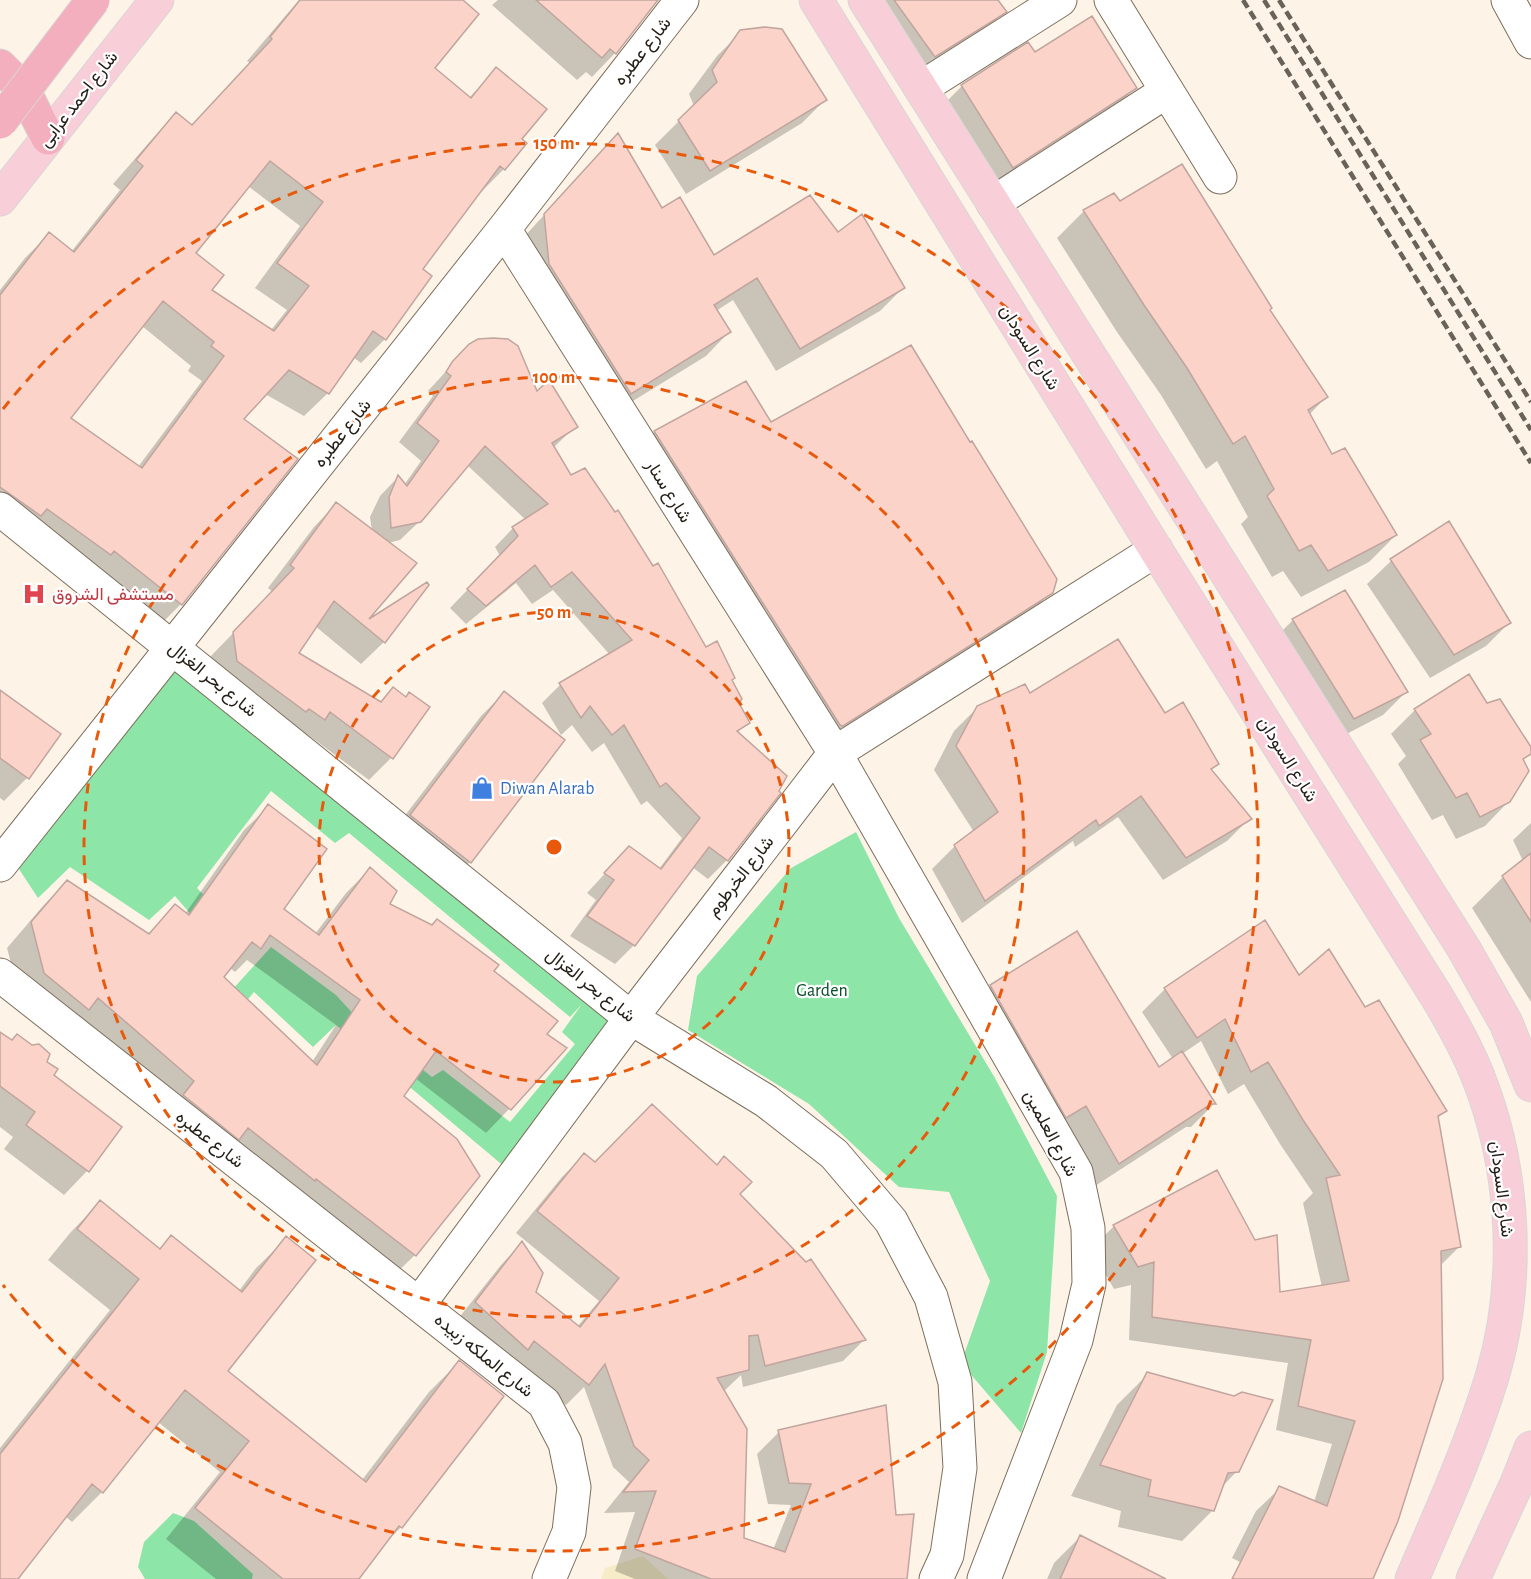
<svg xmlns="http://www.w3.org/2000/svg" width="1531" height="1579" viewBox="0 0 1531 1579" font-family="'Alegreya Sans',Vazirmatn,sans-serif">
<style>
.green{fill:#8de5a7}
.sand{fill:#f6ecc7}
.shadow{fill:#0003;fill-rule:evenodd}
.building{fill:#fcd3c9;stroke:#c0a59f;stroke-width:1.5;fill-rule:evenodd}
.lines{fill:none;stroke-linecap:round;stroke-linejoin:round}
.minor-casing{stroke:#7c6f5c;stroke-width:35}
.major-casing{stroke:#d8d6d5;stroke-width:35}
.highway-casing{stroke:#d8d6d5;stroke-width:35}
.minor{stroke:#fff;stroke-width:33}
.major{stroke:#f8cfd9;stroke-width:33}
.highway{stroke:#f4afbf;stroke-width:33}
.rail{stroke:#696259;stroke-width:4.5;stroke-dasharray:9 4.5;stroke-linecap:butt}
.highway-bridge-casing{stroke:#d8d6d5;stroke-width:35;stroke-linecap:butt}
.highway-bridge{stroke:#f4afbf;stroke-width:33}
.ring{fill:none;stroke:#e8590c;stroke-width:3;stroke-dasharray:10 8}
.labels{text-anchor:middle;stroke-width:4.5;stroke-linejoin:round;paint-order:stroke}
.street-label{font-size:18px;fill:#241e16;stroke:#fff}
.health-label{font-size:18px;fill:#be3a42;stroke:#fff;text-anchor:start}
.shop-label{font-size:18px;fill:#366cbe;stroke:#fff;text-anchor:start}
.park-label{font-size:18px;fill:#074d27;stroke:#fff}
.centre{fill:#e8590c;stroke:#fff;stroke-width:3}
.ring-label{font-size:18px;text-anchor:middle;font-weight:bold;fill:#e8590c;stroke:#fff;stroke-width:4.5;stroke-linejoin:round;paint-order:stroke}
</style>
<rect width="100%" height="100%" fill="#fdf4e7"/>
<!-- green -->
<path class="green" d="M169 666 616 1019 506 1168 336 1025 313 1047 254 992 191 1068 172 1056 271 947 336 995 357 1018 432 1077 443 1070 510 1122 575 1044 562 1032 582 1004 570 1017 349 833 335 843 271 791 197 888 215 907 199 924 175 896 149 920 70 867 38 898 17 866Z
M856 832 899 918 995 1078 1057 1196 1047 1352 1021 1433 961 1363 990 1281 949 1192 899 1187 809 1104 688 1030 697 976 791 868Z
M173 1513 194 1521 253 1574 252 1579H145L138 1567 144 1542Z"/>
<!-- sand -->
<path class="sand" d="M643 1556 668 1579H601L605 1568Z"/>
<!-- shadow -->
<path class="shadow" d="M299 0H460L432 68 469 98 496 69 520 139 525 143 504 169 480 193 421 270 430 276 385 339 361 363 353 357 328 393 304 416 265 394 242 420 296 459 181 604 157 628 0 528V290L25 258 49 234 71 252 120 190 113 184 153 138 176 114 191 127 250 63 247 61ZM248 186 300 226 255 288 287 310 271 330 209 291 194 253ZM142 326 191 366 188 371 202 381 138 467 69 419Z
M498 0H657L615 53 592 77 586 72 577 80 492 5Z
M859 0H997L1005 11 976 40 906 84Z
M741 32 825 100 802 123 686 194 655 145 694 106 689 94 717 56Z
M962 86 1135 88 1112 111 989 190 938 110Z
M617 136 662 210 714 257 838 234 903 288 880 311 776 371 733 300 716 311 729 332 706 356 607 417 522 239Z
M1119 203 1269 310 1326 397 1309 415 1331 456 1396 535 1369 562 1301 597 1283 571 1272 577 1241 524 1248 517 1217 461 1206 469 1161 395 1117 332 1057 238 1084 211Z
M470 345 537 394 576 426 553 448 570 477 730 681 737 703 748 722 737 733 779 793 727 860 708 879 692 867 634 945 615 964 570 936 596 900 587 893 611 867 659 869 682 838 647 801 641 805 604 743 592 752 572 725 561 735 542 703 560 685 610 655 553 590 532 604 516 583 466 624 450 608 500 556 495 547 513 528 526 520 467 465 420 521 400 540 388 543 364 624 384 642 361 664 315 626 297 654 379 703 394 689 405 698 409 694 391 758 369 780 308 735 301 742 215 684 211 656 273 592 268 588 314 527 336 504 372 531 370 517 380 496 398 477 404 485 421 461 399 442 433 396 428 391Z
M745 383 771 424 1051 592 1027 616 816 748 631 455 654 432Z
M1448 523 1509 623 1486 646 1430 678 1367 584 1391 561Z
M1293 620 1406 692 1383 715 1331 742 1270 643Z
M1469 676 1487 705 1531 749V753L1522 761 1509 801 1485 826 1456 839 1443 815 1432 820 1398 764 1406 756 1391 734 1415 710Z
M0 692 27 778 4 801 0 798Z
M504 693 563 740 470 862 446 886 387 839 481 716Z
M1030 695 1164 715 1217 764 1210 771 1250 818 1227 841 1163 880 1118 817 1075 847 1073 841 962 923 932 869 955 846 974 832 934 770 954 731 978 707Z
M269 806 282 909 315 934 346 893 370 869 388 904 492 971 545 1034 510 1108 486 1133 415 1078 402 1096 415 1255 390 1279 20 998 7 948 43 906 67 882 147 935 176 906 185 914 244 830ZM247 960 336 1025 312 1062 221 977 229 967 235 972Z
M1531 823V1002L1472 908 1503 877 1523 861 1513 840Z
M1299 977 1365 1009 1445 1111 1437 1119 1459 1247 1440 1266 1371 1579H1233L1240 1562 1232 1558 1256 1511 1280 1488 1314 1502 1332 1444 1276 1430 1288 1363 1129 1340 1131 1285 1114 1289 1091 1249 1114 1226 1279 1294 1322 1287 1303 1203 1313 1193 1280 1144 1244 1084 1228 1094 1201 1041 1182 1054 1214 1104 1191 1127H1186L1095 1186 968 1010 991 986 1158 1069 1173 1059 1142 1012 1165 989Z
M0 1034 45 1062 51 1075 120 1127 87 1171 64 1195 4 1149 13 1137 0 1127Z
M584 1155 595 1164 738 1194 864 1340 843 1361 743 1387 741 1375 723 1392 742 1539 773 1550 791 1505 768 1504 757 1454 779 1432 895 1516 906 1579H635L615 1571 635 1512 604 1513 629 1482 613 1467 584 1387 566 1405 513 1363 454 1324 501 1265 522 1243 534 1292 577 1327 599 1301 516 1233 562 1177Z
M100 1202 158 1250 171 1237 239 1291 256 1268 287 1238 226 1371 362 1480 429 1392 459 1362 401 1527 381 1548 357 1579H216L166 1539 220 1472 158 1422 102 1492 72 1522 65 1516 16 1579H0V1448L110 1310 48 1260 70 1233Z
M1148 1374 1237 1471 1221 1488 1213 1510 1182 1541 1118 1527 1121 1511 1071 1496 1117 1405Z
M1080 1537 1163 1579H1047L1054 1563Z"/>
<!-- building -->
<path class="building" d="M300 0H463L479 14 435 68 471 98 496 67 547 109 522 139 527 143 505 170 500 166 423 269 432 276 386 340 373 331 329 394 289 370 244 419 298 459 182 605 114 551 111 555 47 509 41 516 0 487V295L49 232 74 252 143 166 136 160 176 112 192 125 272 39 270 37ZM270 161 323 202 277 263 309 286 274 331 212 290 224 275 196 253ZM163 301 214 342 211 346 224 356 142 468 71 418Z
M536 0H658L616 54 610 49 602 58Z
M894 0H998L1007 12 935 57Z
M1092 16 1137 88 1013 168 961 85 1028 42 1035 52Z
M765 27 782 29 827 100 710 171 678 120 717 82 712 70 740 30Z
M618 133 662 208 680 197 714 255 810 195 838 232 862 214 905 288 800 349 757 278 714 305 731 332 631 394 549 264 544 214Z
M1182 164 1272 308 1270 310 1328 397 1308 410 1332 454 1345 448 1397 535 1328 571 1311 545 1299 551 1267 496 1274 489 1245 436 1233 444 1187 368 1144 305 1083 210 1114 193 1120 201Z
M493 338 508 339 518 346 537 391 549 380 578 427 552 443 571 475 585 468 615 512 618 510 653 566 658 563 706 647 717 641 735 678 732 680 742 699 739 703 750 723 737 731 787 776 779 791 781 793 728 861 709 847 635 946 587 916 614 880 604 873 629 846 661 869 700 818 666 783 660 787 624 725 612 735 590 706 581 718 559 683 632 640 572 572 551 587 535 565 486 606 467 589 518 536 512 527 548 504 485 446 421 522 391 528 389 497 398 475 407 486 439 441 417 423 451 376 446 372 452 362 469 344 478 339Z
M911 345 970 442 972 441 1057 579 1053 593 843 726 840 725 654 431 746 381 771 422Z
M336 502 417 563 369 619 427 582 429 585 385 643 334 601 299 653 381 702 393 687 406 697 409 692 430 707 393 759 330 712 325 720 309 709 306 712 237 661 233 632 294 568 290 565Z
M1449 521 1511 623 1454 655 1390 559Z
M1345 590 1408 692 1354 719 1292 619Z
M1118 639 1165 713 1183 702 1219 764 1211 769 1252 819 1186 858 1141 796 1099 826 1096 820 985 901 954 845 998 812 956 746 977 706 1025 684 1030 693Z
M1469 674 1487 703 1500 699 1531 747V754L1523 759 1529 771 1510 802 1480 817 1467 793 1456 798 1420 740 1431 734 1414 709Z
M0 690 61 734 29 779 0 758Z
M504 691 565 740 471 863 410 815Z
M268 804 327 849 284 909 319 935 370 867 397 891 390 904 432 925 437 919 499 965 494 971 558 1021 547 1034 567 1048 511 1110 436 1051 404 1096 457 1139 480 1176 416 1256 316 1179 315 1181 248 1128 239 1140 183 1095 194 1081 98 998 89 1010 44 973 31 922 67 880 149 934 175 904 189 915ZM270 935 360 1000 317 1065 224 977 252 942 261 949Z
M1531 853V922L1502 876Z
M1265 920 1299 975 1329 949 1365 1007 1379 1000 1447 1111 1438 1116 1461 1247 1441 1251 1443 1379 1398 1521 1373 1579H1232L1279 1486 1327 1506 1355 1421 1298 1406 1311 1340 1152 1317 1154 1262 1138 1267 1113 1225 1217 1170 1255 1240 1277 1235 1280 1292 1349 1281 1326 1178 1340 1175 1303 1120 1268 1062 1251 1072 1225 1019 1197 1038 1164 988Z
M1077 931 1159 1067 1182 1051 1216 1104H1211L1119 1164 1086 1106 1066 1118 990 985Z
M0 1032 12 1040 17 1034 32 1045 39 1044 50 1054 47 1062 58 1069 54 1075 122 1127 89 1172 26 1125 35 1112 0 1086Z
M652 1104 717 1165 724 1156 752 1182 740 1194 806 1262 811 1259 866 1340 765 1366 758 1335 749 1336V1370L717 1378 747 1429 744 1538 785 1552 811 1484 789 1483 778 1430 886 1405 896 1515 914 1514 907 1579H711L635 1549 656 1491 623 1492 649 1460 634 1446 605 1364 589 1385 534 1341 528 1350 475 1302 522 1241 543 1273 536 1292 580 1327 619 1278 537 1211 584 1153 595 1162Z
M100 1200 160 1249 171 1235 242 1292 286 1236 316 1260 228 1371 366 1482 459 1360 504 1396 402 1528 399 1526 359 1579H283L195 1508 249 1441 185 1390 103 1493 92 1484 18 1579H0V1454L139 1279 77 1229Z
M1147 1372 1234 1396 1242 1392 1273 1400 1239 1472 1228 1473 1214 1511 1148 1496 1151 1480 1100 1465Z
M1080 1535 1166 1579H1060Z"/>
<g class="lines">
<!-- minor casing -->
<g class="minor-casing">
<path id="minor" d="M1111 0 1220 177
M1508 0 1531 42
M921 88 1060 0
M993 203 1167 91
M504 229 835 753 1076 1172 1088 1228 1089 1284 1076 1340 984 1579
M0 509 631 1018 766 1101 834 1154 891 1221 931 1297 955 1382 960 1468 947 1555 936 1579
M0 865 504 229 682 0
M0 975 544 1403 565 1443 574 1487 569 1532 549 1579
M419 1304 631 1018 835 753 1156 550"/>
</g>
<!-- major casing -->
<g class="major-casing">
<path id="major" d="M816 0 1156 550 1437 997C1452 1022 1466 1047 1477 1074 1515 1168 1521 1280 1492 1377 1471 1446 1441 1512 1412 1579
M865 0 1464 949 1506 1023 1531 1085
M0 199 157 0
M1473 1579 1517 1483 1531 1448"/>
</g>
<!-- highway casing -->
<g class="highway-casing">
<path id="highway" d="M0 66 23 89 48 138"/>
</g>
<!-- minor -->
<use href="#minor" class="minor"/>
<!-- major -->
<use href="#major" class="major"/>
<!-- highway -->
<use href="#highway" class="highway"/>
<!-- rail -->
<path class="rail" d="M1243 0 1531 463
M1264 0 1531 430
M1279 0 1531 402"/>
<!-- highway-bridge casing -->
<g class="highway-bridge-casing">
<path id="highway-bridge" d="M0 122 93 0"/>
</g>
<!-- highway-bridge -->
<use href="#highway-bridge" class="highway-bridge"/>
</g>
<!-- distance rings -->
<g class="ring">
<circle cx="554" cy="847" r="235"/>
<circle cx="554" cy="847" r="470"/>
<path d="M3 409A704 704 0 1 1 3 1285"/>
</g>
<!-- icons -->
<defs>
<g id="hospital-bare" transform="scale(1.8)"><path d="M-5-5h3v3.5h4V-5h3V5h-3V1.5h-4V5h-3Z" fill="#e0444e" stroke="#fff" stroke-width="2.5" paint-order="stroke"/></g>
<g id="shop-bare" transform="scale(1.8)"><path d="M-5-2.5h2.3a2.7 3.5 0 0 1 5.4 0H5L5.5 6h-11ZM-1.5-2.5h3a1.5 2.3 0 0 0-3 0Z" fill="#3f7fe0" stroke="#fff" stroke-width="2.5" paint-order="stroke"/></g>
</defs>
<g fill-rule="evenodd">
<use href="#hospital-bare" x="34" y="594"/>
<use href="#shop-bare" x="482" y="788"/>
</g>
<g class="labels">
<!-- street labels -->
<g class="street-label">
<text transform="translate(642 51) rotate(-52)" y="6">شارع عطبره</text>
<text transform="translate(78 99) rotate(-52)" y="6">شارع احمد عرابى</text>
<text transform="translate(1030 347) rotate(58)" y="6">شارع السودان</text>
<text transform="translate(342 433) rotate(-52)" y="6">شارع عطبره</text>
<text transform="translate(669 491) rotate(58)" y="6">شارع سنار</text>
<text transform="translate(213 679) rotate(39)" y="6">شارع بحر الغزال</text>
<text transform="translate(1288 759) rotate(58)" y="6">شارع السودان</text>
<text transform="translate(740 876) rotate(-52)" y="6">شارع الخرطوم</text>
<text transform="translate(591 985) rotate(38)" y="6">شارع بحر الغزال</text>
<text transform="translate(1051 1133) rotate(62)" y="6">شارع العلمين</text>
<text transform="translate(210 1139) rotate(38)" y="6">شارع عطبره</text>
<text transform="translate(1502 1189) rotate(83)" y="6">شارع السودان</text>
<text transform="translate(484 1355) rotate(39)" y="6">شارع الملكه زبيده</text>
</g>
<!-- health labels -->
<g class="health-label">
<text x="52" y="600">مستشفى الشروق</text>
</g>
<!-- shop labels -->
<g class="shop-label">
<text x="500" y="794">Diwan Alarab</text>
</g>
<!-- park labels -->
<g class="park-label">
<text x="822" y="996">Garden</text>
</g>
</g>
<circle cx="554" cy="847" r="9" class="centre"/>
<g class="ring-label">
<text x="554" y="149">150 m</text>
<text x="554" y="383">100 m</text>
<text x="554" y="618">50 m</text>
</g>
</svg>
